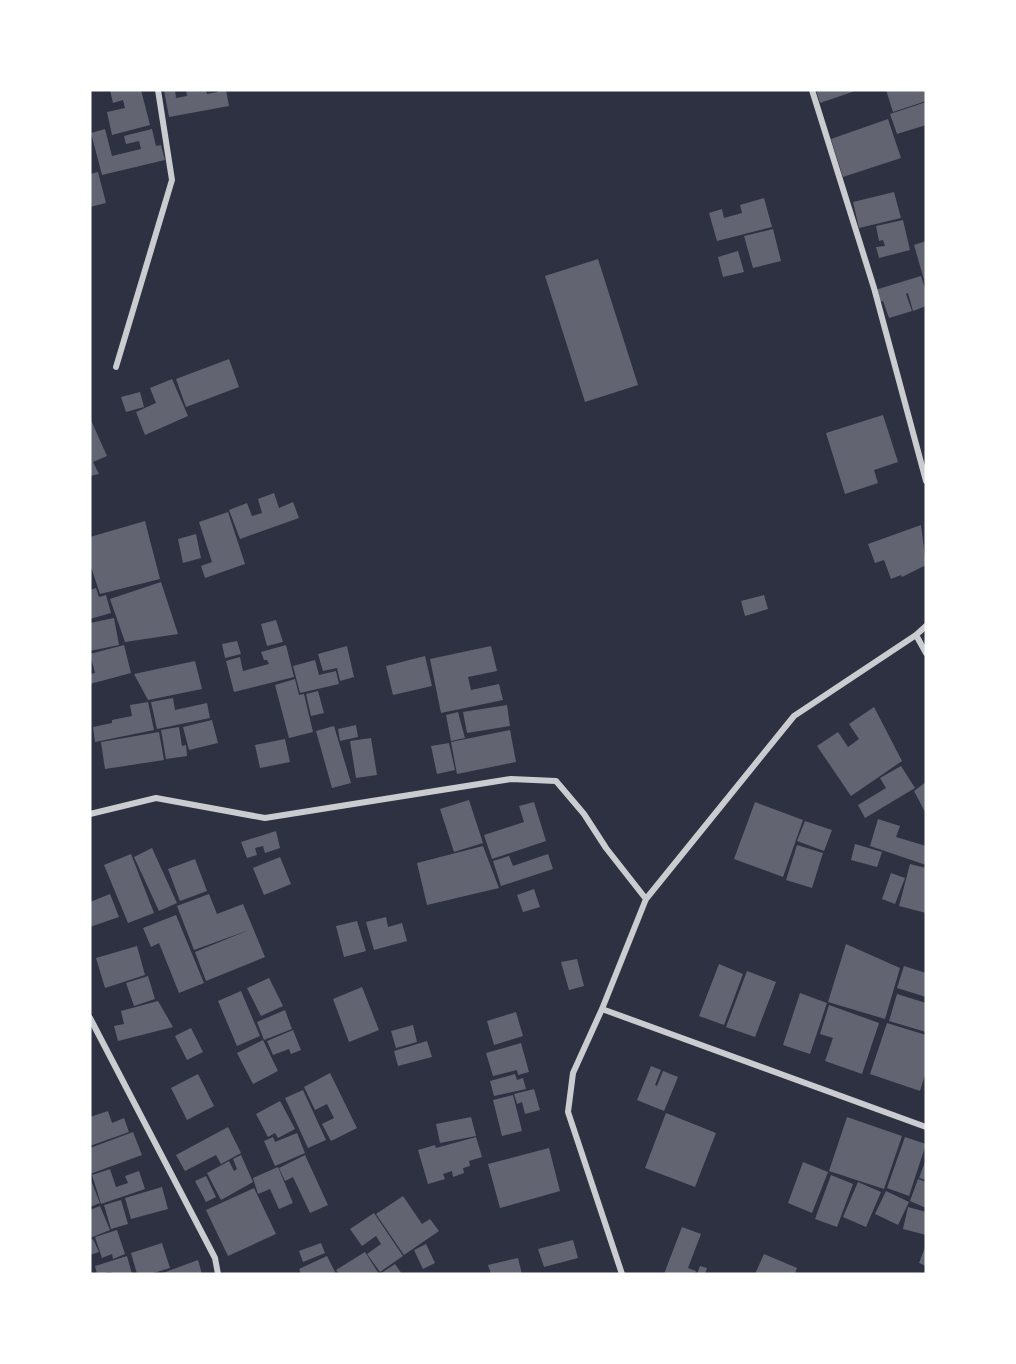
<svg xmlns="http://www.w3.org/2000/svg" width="1016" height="1364" viewBox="0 0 1016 1364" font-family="Montserrat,sans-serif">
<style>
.building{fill:#626471}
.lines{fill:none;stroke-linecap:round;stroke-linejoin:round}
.minor{stroke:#caccd0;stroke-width:6}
</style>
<rect width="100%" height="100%" fill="#2d3142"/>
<!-- building -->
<path class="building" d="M110 90H141L150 125 112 135 107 112 125 108 123 100 113 103Z
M164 90H175L176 98 187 96 186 90H206L207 94 218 92V90H226L229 106 169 117Z
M816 90H858L820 103Z
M886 90H926V101L893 112Z
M926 102V125L897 134 890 114Z
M888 119 901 158 843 177 831 139Z
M105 129 112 156 141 149 139 141 126 144 124 136 152 129 156 146 161 145 165 160 102 175 91 133Z
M98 172 106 203 90 207V174Z
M894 192 901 218 859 228 853 202Z
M764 198 772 227 717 241 709 213 722 209 724 218 742 213 740 205Z
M903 220 910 250 879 258 876 247 885 246 883 240 879 241 876 226Z
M773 229 781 261 753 268 744 236Z
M926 241V283H925L914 245Z
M738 251 744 272 723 277 718 257Z
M598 259 638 385 585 402 545 276Z
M921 276 926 291V306L913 311 908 293 906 294 912 311 889 318 883 301 879 302 875 290Z
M229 359 239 387 186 407 176 379Z
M172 379 188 416 145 435 136 412 156 403 150 388Z
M140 392 144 407 126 412 121 397Z
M883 415 898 462 874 470 878 483 845 494 826 433Z
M90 418 107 456 93 462 99 474 90 476Z
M274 493 279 508 293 502 299 518 240 539 229 510 247 503 252 516 262 513 258 499Z
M228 512 245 564 205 578 201 566 212 562 199 522Z
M145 521 160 579 100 594 90 564V537Z
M921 525 926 565 902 577 901 575 891 579 884 560 875 563 868 544Z
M196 534 201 558 183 563 178 539Z
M161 582 178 634 125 642 110 599Z
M96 588 99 597 106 595 111 613 90 619V590Z
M764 595 768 609 745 616 741 601Z
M114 618 119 645 90 651V623Z
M276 620 283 642 267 646 261 624Z
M237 641 241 654 225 658 222 644Z
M124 645 131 673 90 684V674L95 673 90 654Z
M286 645 294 677 234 692 226 661 240 657 243 671 269 664 267 660H264L261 652Z
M347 646 354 677 340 681 337 668 323 671 318 654Z
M491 646 497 671 468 677 471 690 499 684 503 700 441 713 430 659Z
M425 656 432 686 393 695 386 666Z
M315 660 319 675 336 671 339 684 300 693 293 666Z
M195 661 202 689 148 700 134 674Z
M295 679 299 695 304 694 313 732 289 738 275 685Z
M318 691 324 713 311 716 306 694Z
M173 698 175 710 207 703 210 718 157 729 151 702Z
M148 702 154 730 95 742 93 727 112 723V720L132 716 130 705Z
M507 705 510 726 467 733 463 712Z
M874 707 902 761 851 796 817 746 838 732 848 747 859 739 849 724Z
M458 712 465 738 451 741 446 715Z
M212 720 218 743 189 750 183 727Z
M356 725 358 737 340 741 338 729Z
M334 726 351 783 332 788 316 731Z
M179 727 182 746 186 745 187 756 166 759 161 730Z
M510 730 516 762 457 774 451 742Z
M159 732 164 760 105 769 101 742Z
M371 738 377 775 356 778 350 741Z
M285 739 290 762 260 768 255 745Z
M449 743 455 770 437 774 431 746Z
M901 766 915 788 865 818 858 805 886 788 880 778Z
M926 782V814L914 791Z
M469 800 483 843 454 852 440 809Z
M534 802 546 841 492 859 484 835 524 822 519 806Z
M755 802 803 820 783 877 734 859Z
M878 819 900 826 896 837 926 846V865L870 846Z
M805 821 832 830 824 851 797 841Z
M276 831 280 848 265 853 263 846 255 848 257 855 247 858 241 842Z
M855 844 882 852 877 867 851 860Z
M797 845 823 853 812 888 786 880Z
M483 846 499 888 427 905 417 863Z
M152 848 177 903 159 911 134 857Z
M131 854 154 913 128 923 104 865Z
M548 854 553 869 501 886 493 861 509 856 513 866Z
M280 857 291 884 264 895 253 868Z
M195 859 207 891 180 901 168 869Z
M910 864 926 868V913L899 906Z
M891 873 905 878 895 904 882 899Z
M534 889 540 907 523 912 517 895Z
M110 894 119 917 90 927V902Z
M209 894 217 914 243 904 265 957 206 981 195 952 249 930 194 950 177 906Z
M176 915 204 983 179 993 159 943 151 947 143 928Z
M386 917 388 927 402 923 407 941 374 950 366 922Z
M357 921 366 951 344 957 336 926Z
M846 944 900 968 885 1019 828 1002Z
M137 946 145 975 105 988 96 958Z
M577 959 584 986 569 990 561 962Z
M719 964 743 974 724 1025 699 1016Z
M904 966 926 973V997L897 988Z
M747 971 776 982 755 1037 726 1027Z
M148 976 155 999 134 1006 126 983Z
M269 978 283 1006 261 1016 247 988Z
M362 987 379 1030 349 1042 333 999Z
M241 991 260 1036 237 1046 218 1001Z
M800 993 827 1003 810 1054 783 1045Z
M897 994 926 1003V1032L889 1021Z
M158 1001 173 1027 118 1041 114 1026 124 1024 121 1011Z
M829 1005 879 1023 862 1074 825 1061 833 1038 820 1034Z
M285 1010 292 1029 264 1040 257 1022Z
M516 1012 523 1036 494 1045 487 1021Z
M887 1023 926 1035V1072L920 1091 870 1074Z
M413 1025 417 1042 396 1048 391 1031Z
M191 1028 203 1052 187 1060 175 1036Z
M293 1030 301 1050 291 1054 289 1049 273 1055 267 1041Z
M263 1040 278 1071 253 1084 237 1053Z
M427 1041 432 1057 398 1066 394 1051Z
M521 1043 529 1072 518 1075 517 1070 493 1076 486 1053Z
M651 1066 661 1070 655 1085 657 1086 663 1071 678 1077 664 1111 637 1100Z
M330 1073 357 1128 331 1141 322 1124 334 1118 327 1104 315 1110 304 1087Z
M198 1074 214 1106 187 1120 171 1088Z
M515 1074 517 1080 523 1078 526 1089 494 1096 490 1081Z
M534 1089 540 1110 525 1114 522 1102 517 1104 514 1094Z
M303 1090 326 1140 308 1148 285 1098Z
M513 1095 522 1131 502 1136 493 1100Z
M280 1101 295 1129 278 1138 275 1133 268 1137 256 1114Z
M108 1111 112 1123 124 1118 129 1132 90 1146V1117Z
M666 1113 716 1133 695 1187 645 1168Z
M471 1117 476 1136 440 1143 436 1124Z
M847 1117 902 1136 884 1189 829 1171Z
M228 1127 241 1153 221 1164 216 1155 185 1171 176 1155Z
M133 1132 142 1155 90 1174V1148Z
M297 1133 305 1153 275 1166 264 1141 273 1137 275 1142Z
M476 1137 482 1157 469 1161 470 1166 463 1168 464 1173 453 1177 452 1171 443 1174 445 1179 428 1184 418 1150 435 1145 436 1148Z
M905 1137 926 1144 909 1196 887 1188Z
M549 1148 560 1191 500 1208 488 1164Z
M241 1155 253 1182 221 1200 207 1173 229 1161 234 1171 237 1169 233 1159Z
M305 1155 328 1205 310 1213 293 1177 285 1181 279 1168Z
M926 1159V1180L919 1178Z
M803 1162 828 1172 812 1213 788 1203Z
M278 1167 293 1203 279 1209 270 1189 258 1194 253 1178Z
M110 1169 116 1187 128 1183 125 1176 139 1171 145 1189 101 1204 92 1175Z
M831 1175 853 1184 837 1227 815 1219Z
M206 1176 216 1197 206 1202 195 1181Z
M90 1178 100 1203 90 1207Z
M918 1179 926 1182V1208L910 1201Z
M858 1182 881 1192 866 1227 843 1217Z
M162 1187 168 1209 131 1219 125 1198Z
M254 1188 276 1234 228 1256 206 1210Z
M886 1191 909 1202 898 1225 875 1214Z
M403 1196 422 1224 430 1219 439 1231 404 1255 376 1214Z
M121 1200 128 1224 111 1229 104 1205Z
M100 1206 110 1230 90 1238V1210Z
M908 1207 926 1212V1235L903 1229Z
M374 1213 403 1256 380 1272 367 1254 381 1244 376 1236 362 1246 350 1229Z
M682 1227 701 1234 688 1268 696 1271 695 1274H664Z
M117 1230 125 1254 113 1259 112 1254 102 1258 95 1237Z
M93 1239 99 1252 90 1255V1240Z
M573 1240 578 1258 544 1267 538 1249Z
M162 1243 170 1268 150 1274H137L131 1253Z
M321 1243 325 1253 303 1262 299 1251Z
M426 1244 435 1263 423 1269 414 1250Z
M926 1245V1266L919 1263Z
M365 1252 379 1274H339L336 1270Z
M764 1254 797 1268 795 1274H755Z
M127 1256 132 1274H112L111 1272 97 1274 95 1266Z
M327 1256 336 1274H301L299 1269Z
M518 1258 522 1274H491L488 1265Z
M198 1260 202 1274H160Z
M395 1264 402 1274H380Z
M700 1266 707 1268 705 1274H697Z"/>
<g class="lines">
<!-- minor -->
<path class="minor" d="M812 90 874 288 926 481
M116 367 172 180 158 90
M916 635 926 653
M90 814 156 798 265 818 511 779 556 781 584 814 606 848 646 899
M602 1009 926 1127
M90 1018 215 1258 218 1274
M622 1274 568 1112 573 1073 602 1009 646 899 794 716 916 635 926 626"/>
</g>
<!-- border -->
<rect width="1016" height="1364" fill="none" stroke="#ffffff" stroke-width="183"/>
</svg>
